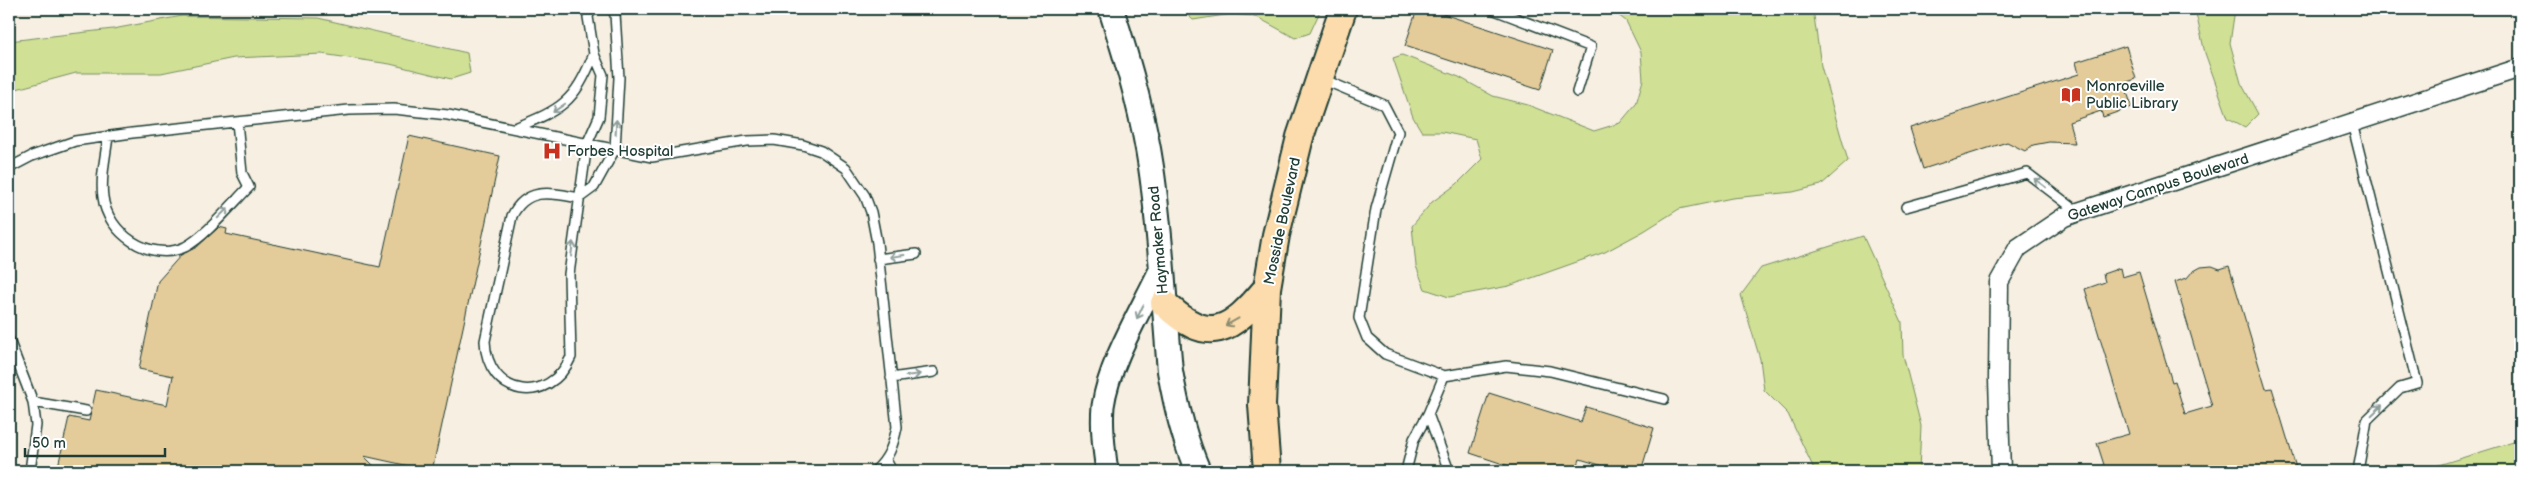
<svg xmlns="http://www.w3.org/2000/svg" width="2529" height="480" viewBox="0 0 2529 480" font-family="'Balsamiq Sans',sans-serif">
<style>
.green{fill:#d0e195;stroke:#788f64}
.building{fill:#e4cb9a;stroke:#1f3d34}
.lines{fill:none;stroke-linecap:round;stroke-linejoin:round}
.service-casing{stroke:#1f3d34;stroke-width:12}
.minor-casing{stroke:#1f3d34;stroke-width:21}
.tertiary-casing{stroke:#1f3d34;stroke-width:25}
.secondary-casing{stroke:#1f3d34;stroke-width:28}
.primary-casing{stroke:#1f3d34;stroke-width:30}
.service{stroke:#fff;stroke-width:9}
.minor{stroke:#fff;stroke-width:18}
.tertiary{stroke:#fff;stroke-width:21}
.secondary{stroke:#fff;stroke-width:24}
.primary{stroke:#fcdcac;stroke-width:26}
.oneway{stroke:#8f9e9a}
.oneway2{stroke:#8e8c70}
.labels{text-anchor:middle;stroke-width:4;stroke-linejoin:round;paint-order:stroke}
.poi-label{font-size:15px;fill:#1f3d34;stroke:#fff;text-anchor:start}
.street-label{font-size:15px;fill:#1f3d34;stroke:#fff}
</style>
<rect width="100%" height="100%" fill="#f7efe1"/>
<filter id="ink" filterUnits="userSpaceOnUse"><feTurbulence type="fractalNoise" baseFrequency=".02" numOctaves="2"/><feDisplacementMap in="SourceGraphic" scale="10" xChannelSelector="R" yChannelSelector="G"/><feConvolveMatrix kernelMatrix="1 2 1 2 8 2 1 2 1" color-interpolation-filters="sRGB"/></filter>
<g filter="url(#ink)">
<!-- green -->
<path class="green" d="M1181 9H1321L1310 33 1295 38 1255 16 1231 14 1193 20Z
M1610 9H1760L1764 13 1777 9H1813L1821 66 1848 161 1821 185 1793 192 1732 198 1679 209 1644 231 1605 252 1509 286 1449 297 1425 289 1416 266 1412 226 1432 202 1457 184 1482 159 1476 139 1442 132H1422L1413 117 1393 58 1402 55 1459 77 1493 96 1528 105 1594 131 1620 123 1636 104 1643 80 1641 52 1626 21Z
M2195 9H2235L2230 43 2241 83 2258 114 2245 127 2228 118 2205 53Z
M182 16 318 18 467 53 470 73 451 79 390 64 322 54 234 58 161 73H76L9 91V41L113 29Z
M1863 236 1902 322 1903 355 1921 426 1919 471H1815L1788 414 1764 390 1760 359 1741 295 1761 268Z
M2520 440V471H2430L2429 468Z"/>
<!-- building -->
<path class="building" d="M1417 9H1428L1553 50 1540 90 1405 46Z
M2126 46 2136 79 2124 83 2132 107 2103 117 2101 111 2069 122 2075 143 2049 142 2033 145 2025 151 2007 142 1923 169 1910 128 2079 74 2076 62Z
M409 136 500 156 432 471 364 456 379 471H57L69 417 89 421 96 390 167 405 173 376 139 369 158 281 182 254 197 247 219 227 227 229 226 234 380 267Z
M2212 266 2220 269 2229 266 2266 389 2272 388 2297 471H2106L2097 443 2129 434 2085 289 2105 282 2103 274 2120 268 2122 277 2139 272 2172 382 2175 381 2185 414 2212 406 2175 282 2187 278 2192 272 2201 267Z
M1489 393 1581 422 1586 407 1654 428 1641 471H1620L1580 459 1576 471H1507L1509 466 1470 453Z"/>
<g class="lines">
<!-- service casing -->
<g class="service-casing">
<path id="service" d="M591 9 588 17 594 54 603 75 599 117 587 144 569 274 571 357C549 407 487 397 485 341L512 216C527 186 552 193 579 198L594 187 615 149 619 78 615 14 611 9
M1492 9 1591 47 1577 92
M1322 79 1384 105 1398 132 1376 209 1359 318 1367 338 1385 354 1444 376 1506 366 1550 371 1664 399
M2352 123 2417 383 2400 388 2367 420 2358 471
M515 128C562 109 574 103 594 54
M108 136C106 155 100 178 103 197 107 233 150 263 185 247 205 237 233 203 249 187L242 173 237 122
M9 168 32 156 75 141 132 133 349 110 394 109 448 115 652 157 747 141 774 140 803 145 821 151 846 168 865 196 871 212 877 243 897 427C893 446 889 458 875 471
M1906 207 2027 173 2078 212
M878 259 916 254
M9 340 33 402 36 425 30 471
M891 378 934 372
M33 402 86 411
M1428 414 1449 471
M886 460 892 471
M1406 471 1414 439 1428 414 1444 376"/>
</g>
<!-- minor casing -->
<g class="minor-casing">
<path id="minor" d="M2001 471 1998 380 1999 282 2018 248 2064 217 2078 212 2520 68"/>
</g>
<!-- tertiary casing -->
<g class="tertiary-casing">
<path id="tertiary" d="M1107 471C1104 450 1101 428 1103 406 1109 362 1142 309 1161 268"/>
</g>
<!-- secondary casing -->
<g class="secondary-casing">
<path id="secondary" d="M1111 9C1128 61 1143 113 1151 167 1161 234 1164 303 1170 371 1176 406 1184 439 1198 471"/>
</g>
<!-- primary casing -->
<g class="primary-casing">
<path id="primary" d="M1164 303C1209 347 1231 331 1267 288
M1267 471 1262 405 1267 288 1276 235 1300 137 1343 9"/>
</g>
<!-- service -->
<use href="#service" class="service"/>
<!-- minor -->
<use href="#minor" class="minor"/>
<!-- tertiary -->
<use href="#tertiary" class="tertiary"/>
<!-- secondary -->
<use href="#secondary" class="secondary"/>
<!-- primary -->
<use href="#primary" class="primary"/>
</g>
<!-- one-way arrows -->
<defs><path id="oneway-shaft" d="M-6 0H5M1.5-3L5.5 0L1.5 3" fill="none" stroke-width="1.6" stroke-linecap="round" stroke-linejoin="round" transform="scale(1.25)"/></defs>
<g class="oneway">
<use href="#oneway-shaft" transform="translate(559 108) rotate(145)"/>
<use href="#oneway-shaft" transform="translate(616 127) rotate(-87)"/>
<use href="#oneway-shaft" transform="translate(2040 183) rotate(-143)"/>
<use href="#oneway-shaft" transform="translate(223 213) rotate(-45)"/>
<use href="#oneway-shaft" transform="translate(572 249) rotate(-83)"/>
<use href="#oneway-shaft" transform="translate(897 256) rotate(172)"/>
<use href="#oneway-shaft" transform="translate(1140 312) rotate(115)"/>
<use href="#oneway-shaft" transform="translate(913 375) rotate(-8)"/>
<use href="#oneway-shaft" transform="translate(2377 410) rotate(-44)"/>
</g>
<use class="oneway2" href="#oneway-shaft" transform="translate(1232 322) rotate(151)"/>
</g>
<!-- icons -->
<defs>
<g id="library-bare" transform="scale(1.5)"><path d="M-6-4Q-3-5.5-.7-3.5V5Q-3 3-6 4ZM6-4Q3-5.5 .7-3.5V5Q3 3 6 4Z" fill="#c8321e" stroke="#fff" stroke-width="2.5" paint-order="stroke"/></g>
<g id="hospital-bare" transform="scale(1.5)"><path d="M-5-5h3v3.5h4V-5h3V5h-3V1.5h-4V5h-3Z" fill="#c8321e" stroke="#fff" stroke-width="2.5" paint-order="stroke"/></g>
</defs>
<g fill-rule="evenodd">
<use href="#library-bare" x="2071" y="95"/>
<use href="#hospital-bare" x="552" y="151"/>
</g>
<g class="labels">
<!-- poi labels -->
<g class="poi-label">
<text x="2086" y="91">Monroeville<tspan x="2086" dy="17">Public Library</tspan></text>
<text x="567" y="156">Forbes Hospital</text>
</g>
<!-- street labels -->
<g class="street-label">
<text transform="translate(2158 187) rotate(-18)" y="5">Gateway Campus Boulevard</text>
<text transform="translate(1282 221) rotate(-78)" y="5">Mosside Boulevard</text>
<text transform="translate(1158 240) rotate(-95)" y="5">Haymaker Road</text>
</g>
</g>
<!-- margin -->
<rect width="2529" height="480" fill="none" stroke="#fff" stroke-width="30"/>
<rect x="15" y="15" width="2499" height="450" fill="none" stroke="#1f3d34" stroke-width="2" filter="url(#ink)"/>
<!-- scale -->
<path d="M25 448v8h140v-8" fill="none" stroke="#1f3d34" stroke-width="2.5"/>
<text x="32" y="448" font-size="15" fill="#1f3d34" stroke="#ffffff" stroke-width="4" paint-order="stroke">50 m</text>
</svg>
